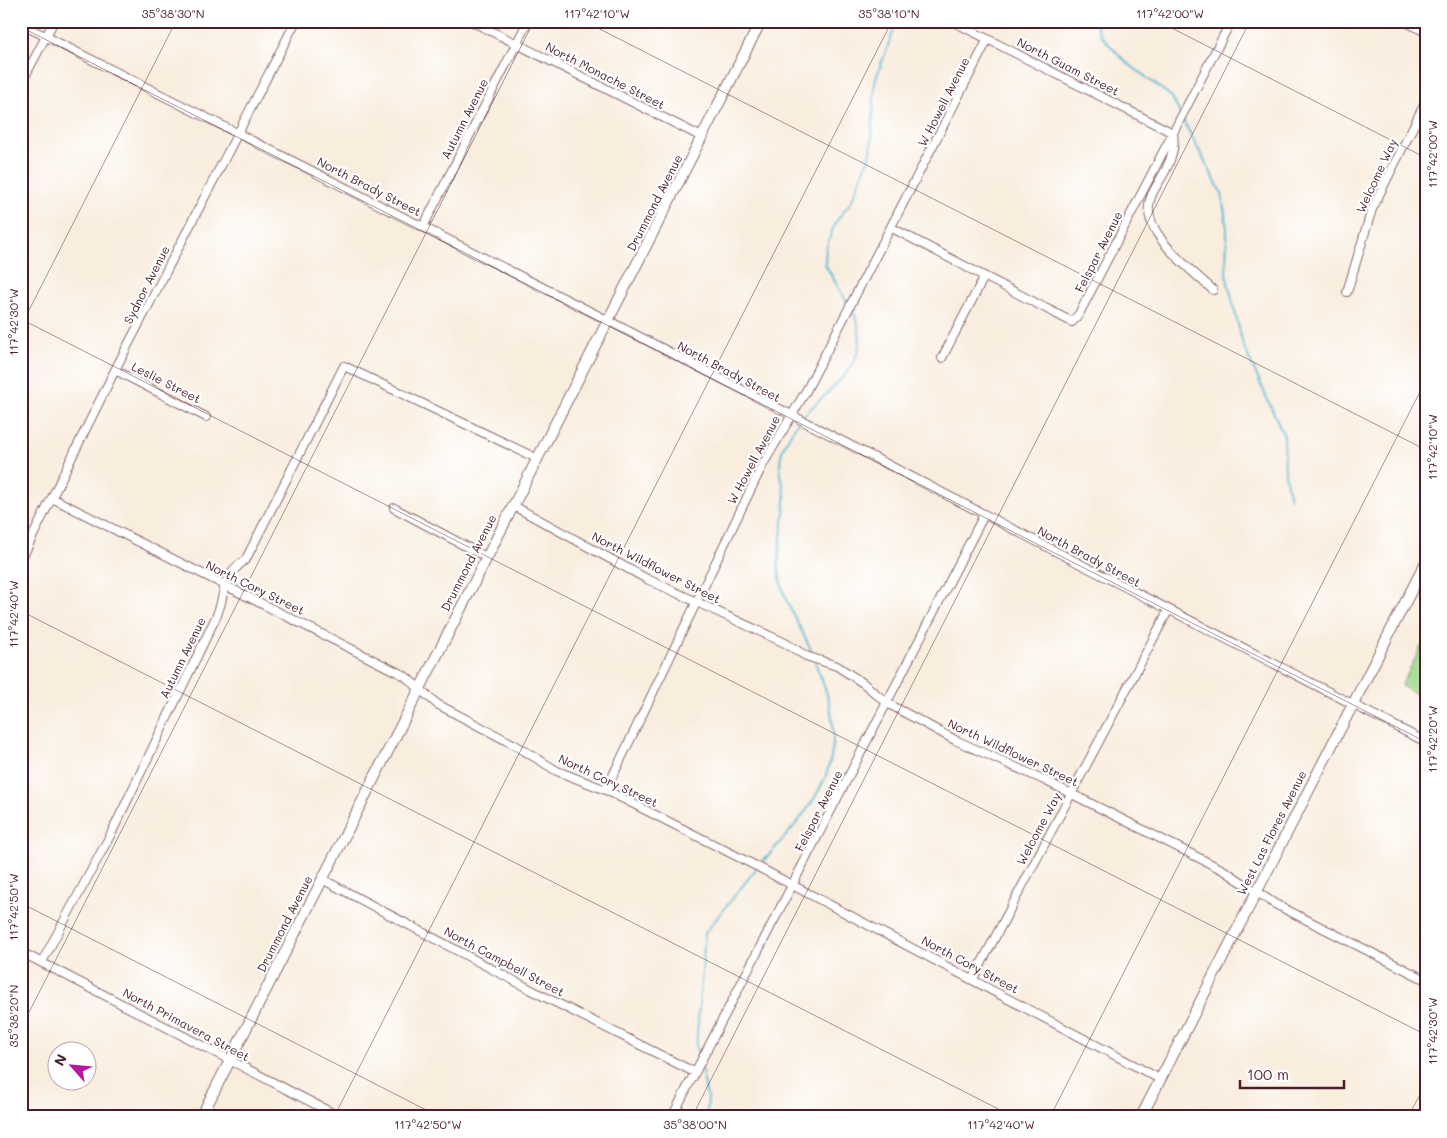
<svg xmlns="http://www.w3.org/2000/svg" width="1447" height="1138" viewBox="0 0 1447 1138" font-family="Mali,sans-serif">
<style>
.green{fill:#9bd78b;stroke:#727b5b}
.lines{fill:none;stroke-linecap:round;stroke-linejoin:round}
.stream{stroke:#52b7d1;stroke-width:2}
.street-casing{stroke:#87676a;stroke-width:10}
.secondary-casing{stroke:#87676a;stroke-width:12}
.street{stroke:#fff;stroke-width:8}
.secondary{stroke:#fff;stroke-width:10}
.ticks{fill:none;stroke:#4a1f2b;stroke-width:1;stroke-opacity:0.45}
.labels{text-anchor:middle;stroke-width:4.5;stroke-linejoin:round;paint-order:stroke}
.street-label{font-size:12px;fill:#4a1f2b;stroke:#fff}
.neatline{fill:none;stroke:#4a1f2b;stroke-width:2}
.ticks-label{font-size:12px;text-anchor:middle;fill:#4a1f2b}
</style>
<rect width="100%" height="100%" fill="#fff"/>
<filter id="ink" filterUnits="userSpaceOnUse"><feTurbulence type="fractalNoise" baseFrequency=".02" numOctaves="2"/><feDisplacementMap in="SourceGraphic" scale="10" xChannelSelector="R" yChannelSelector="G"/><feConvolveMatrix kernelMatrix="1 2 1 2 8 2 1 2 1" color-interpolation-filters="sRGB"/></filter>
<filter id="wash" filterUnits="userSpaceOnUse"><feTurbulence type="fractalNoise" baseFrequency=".0096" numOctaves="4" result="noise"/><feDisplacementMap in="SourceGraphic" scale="20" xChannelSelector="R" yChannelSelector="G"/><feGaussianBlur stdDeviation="1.12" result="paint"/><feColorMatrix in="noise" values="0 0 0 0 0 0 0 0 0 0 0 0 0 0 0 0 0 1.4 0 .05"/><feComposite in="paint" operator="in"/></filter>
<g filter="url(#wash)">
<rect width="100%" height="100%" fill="#f9edde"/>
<!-- green -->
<path class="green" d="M1426 637V699L1401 686Z"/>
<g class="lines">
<!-- stream -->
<path class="stream" d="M1094 21 1102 37 1126 62 1172 97 1180 114
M1183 120 1222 194 1227 228 1226 274 1243 345 1284 436 1285 475 1290 499
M848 304 825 264 826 248 835 223 851 202 871 152 875 81 897 21
M802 417C832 386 878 360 852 310
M799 420C790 435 780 448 780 465 780 476 785 488 785 499 785 523 777 546 779 571 782 602 802 627 813 655
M759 866C802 817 846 778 830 706 827 691 820 676 815 662
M699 1058 696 1047 705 933 756 869
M701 1067 708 1101 706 1117"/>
</g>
</g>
<g filter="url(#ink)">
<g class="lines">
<!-- street casing -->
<g class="street-casing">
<path id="street" d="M471 21 702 137
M952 21 1173 133C1176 150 1169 166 1160 180 1157 185 1153 191 1151 197 1137 231 1192 270 1213 290
M1404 21 1426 32
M21 24 609 321 1426 742
M21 84 54 21
M423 227 528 21
M892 228 1072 322 1079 314 1231 21
M1347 292 1372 209 1426 101
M942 358 984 277
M115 370 206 417
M52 498 405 676 437 704 515 745 557 771 606 790 758 867 1160 1079
M512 505 647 579 785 643 806 656 837 666 863 683 887 703 955 740 1042 779 1225 871 1275 904 1426 980
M394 508 486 557
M21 560 115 370 296 21
M606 790 762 466 806 391 988 39
M322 879 543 996 694 1072
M21 952 340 1117
M42 962 112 832 217 615C229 585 216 584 246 559L344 366 536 458
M973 979 1168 611
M672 1117 984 515"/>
</g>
<!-- secondary casing -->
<g class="secondary-casing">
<path id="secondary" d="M201 1117 761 21
M1141 1117 1426 562"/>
</g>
<!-- street -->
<use href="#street" class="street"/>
<!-- secondary -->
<use href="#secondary" class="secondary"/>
</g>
</g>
<!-- ticks -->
<path class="ticks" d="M584 21 1426 450M1158 21 1426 158M21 27 1426 742M21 319 1426 1035M21 326 176 21M21 611 1014 1117M21 903 440 1117M21 1028 534 21M334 1117 892 21M692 1117 1250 21M1050 1117 1426 380M1408 1117 1426 1083"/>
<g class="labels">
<!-- street labels -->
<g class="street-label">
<text transform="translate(1068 67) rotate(27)" y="4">North Guam Street</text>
<text transform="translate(605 76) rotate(27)" y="4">North Monache Street</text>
<text transform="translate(944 102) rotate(-63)" y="4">W Howell Avenue</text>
<text transform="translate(465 119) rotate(-63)" y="4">Autumn Avenue</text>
<text transform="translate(1377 176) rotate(-65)" y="4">Welcome Way</text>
<text transform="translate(369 187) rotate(27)" y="4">North Brady Street</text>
<text transform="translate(655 203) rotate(-63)" y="4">Drummond Avenue</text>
<text transform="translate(1099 252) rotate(-63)" y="4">Felspar Avenue</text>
<text transform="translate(147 285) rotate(-63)" y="4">Sydnor Avenue</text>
<text transform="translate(729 372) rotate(28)" y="4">North Brady Street</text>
<text transform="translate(166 383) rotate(27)" y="4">Leslie Street</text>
<text transform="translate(754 460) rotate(-62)" y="4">W Howell Avenue</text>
<text transform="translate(1089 557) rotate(28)" y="4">North Brady Street</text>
<text transform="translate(469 563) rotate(-63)" y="4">Drummond Avenue</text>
<text transform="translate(656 568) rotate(27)" y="4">North Wildflower Street</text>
<text transform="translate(255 588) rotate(26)" y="4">North Cory Street</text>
<text transform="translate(183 658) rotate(-64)" y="4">Autumn Avenue</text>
<text transform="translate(1013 753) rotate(25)" y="4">North Wildflower Street</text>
<text transform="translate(608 781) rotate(25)" y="4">North Cory Street</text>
<text transform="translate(819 811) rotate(-63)" y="4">Felspar Avenue</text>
<text transform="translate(1039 829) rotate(-62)" y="4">Welcome Way</text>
<text transform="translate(1272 833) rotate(-63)" y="4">West Las Flores Avenue</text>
<text transform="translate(285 924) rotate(-63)" y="4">Drummond Avenue</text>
<text transform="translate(504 962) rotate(28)" y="4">North Campbell Street</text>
<text transform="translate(970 965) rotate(28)" y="4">North Cory Street</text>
<text transform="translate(186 1025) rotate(28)" y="4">North Primavera Street</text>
</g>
</g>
<!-- margin -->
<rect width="1447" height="1138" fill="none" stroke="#fff" stroke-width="55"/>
<!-- north arrow -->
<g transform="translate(72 1066) rotate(297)"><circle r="24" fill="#ffffff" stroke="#b7a5aa"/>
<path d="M0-4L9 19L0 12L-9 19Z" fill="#b5179e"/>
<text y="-8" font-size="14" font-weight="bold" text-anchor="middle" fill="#4a1f2b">N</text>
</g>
<!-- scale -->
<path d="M1240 1080v8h104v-8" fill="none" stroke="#4a1f2b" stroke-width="2.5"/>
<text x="1247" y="1080" font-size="15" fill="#4a1f2b" stroke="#ffffff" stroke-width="4" paint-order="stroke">100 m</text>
<rect x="28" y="28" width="1392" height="1082" class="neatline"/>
<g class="ticks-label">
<text x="173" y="18">35°38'30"N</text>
<text x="597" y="18">117°42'10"W</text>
<text x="889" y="18">35°38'10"N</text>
<text x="1170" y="18">117°42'00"W</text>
<text transform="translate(1433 154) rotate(-90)" y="4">117°42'00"W</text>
<text transform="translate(14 322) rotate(-90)" y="4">117°42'30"W</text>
<text transform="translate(1433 447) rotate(-90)" y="4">117°42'10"W</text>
<text transform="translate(14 614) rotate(-90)" y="4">117°42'40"W</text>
<text transform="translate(1433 739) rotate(-90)" y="4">117°42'20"W</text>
<text transform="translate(14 907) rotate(-90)" y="4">117°42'50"W</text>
<text transform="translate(14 1016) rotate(-90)" y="4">35°38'20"N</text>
<text transform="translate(1433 1031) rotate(-90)" y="4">117°42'30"W</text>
<text x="428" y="1129">117°42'50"W</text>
<text x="695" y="1129">35°38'00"N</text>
<text x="1001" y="1129">117°42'40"W</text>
</g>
</svg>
